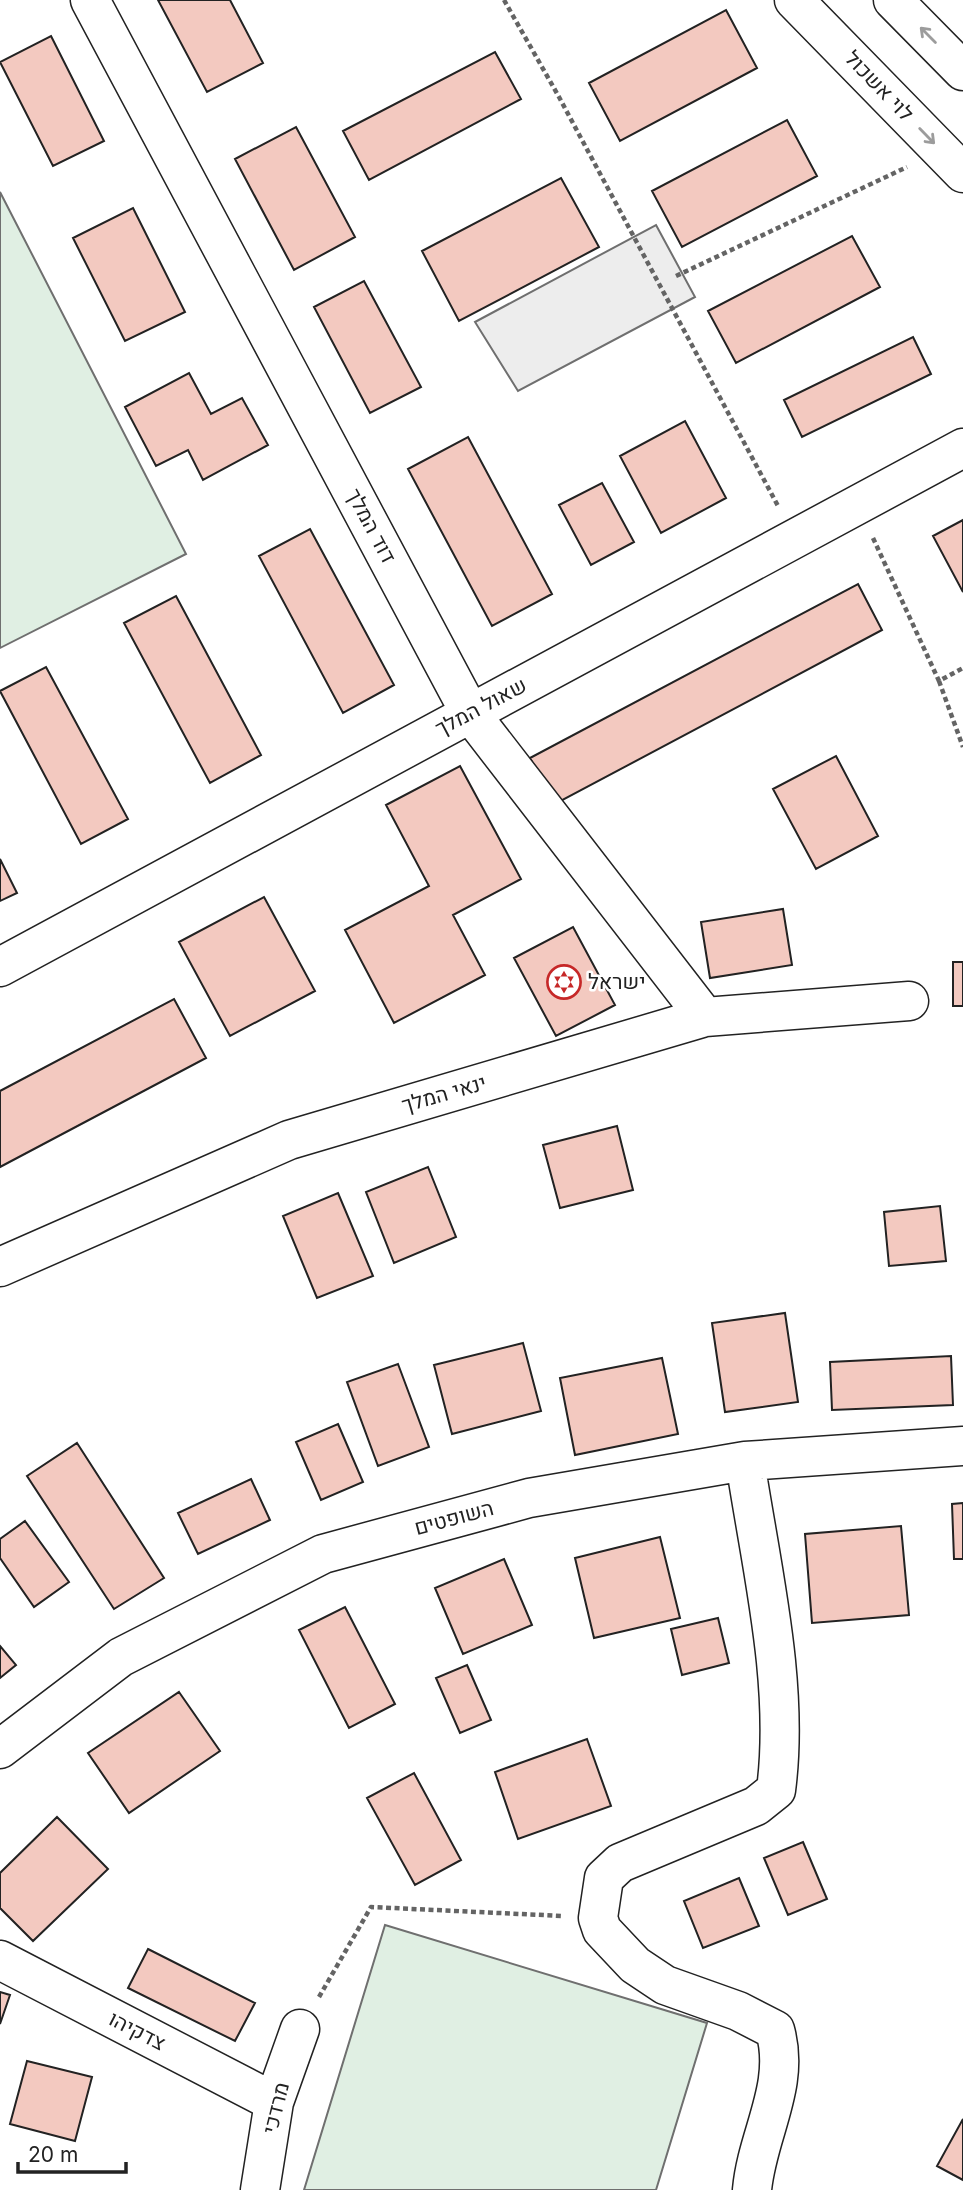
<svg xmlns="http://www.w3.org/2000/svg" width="963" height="2190" viewBox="0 0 963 2190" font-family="Inter,Heebo,sans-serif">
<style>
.green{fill:#e0efe3;stroke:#6f6f6f;stroke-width:2}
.parking{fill:#ededed;stroke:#6f6f6f;stroke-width:2}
.building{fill:#f3c9c0;stroke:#222;stroke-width:2}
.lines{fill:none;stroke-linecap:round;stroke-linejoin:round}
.minor-casing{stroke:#222;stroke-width:41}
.path{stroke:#646464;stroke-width:4.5;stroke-dasharray:5 3.5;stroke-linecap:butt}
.minor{stroke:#fff;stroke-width:38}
.oneway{stroke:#9c9c9c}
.labels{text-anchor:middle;stroke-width:5;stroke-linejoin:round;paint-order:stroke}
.street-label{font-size:21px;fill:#222;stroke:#fff}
.poi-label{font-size:21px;fill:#222;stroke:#fff;text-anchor:start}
</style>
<rect width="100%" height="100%" fill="#fff"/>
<!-- green -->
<path class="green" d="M0 192 186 554 0 648Z
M385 1925 707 2023 656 2190H304Z"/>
<!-- parking -->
<path class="parking" d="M656 225 695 297 518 391 475 322Z"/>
<!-- building -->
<path class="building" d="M158 0H230L263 63 207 92Z
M726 10 757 68 620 141 589 83Z
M51 36 104 141 53 166 0 62Z
M495 52 521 99 369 180 343 131Z
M787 120 817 176 682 247 652 191Z
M296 127 355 237 294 270 235 159Z
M561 178 599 247 459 321 422 251Z
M133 208 185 312 125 341 73 238Z
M852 236 880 287 736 363 708 311Z
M364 281 421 387 370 413 314 307Z
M913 337 931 374 802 437 784 400Z
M189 373 211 414 242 398 268 445 203 480 188 450 156 466 125 407Z
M685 421 726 498 661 533 620 456Z
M468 437 552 594 492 626 408 469Z
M602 483 634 542 591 565 559 505Z
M963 520V592L933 536Z
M310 529 394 685 343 713 259 556Z
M858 584 882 630 555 804 530 758Z
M176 596 261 755 210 783 124 623Z
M46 667 128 819 81 844 0 691Z
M836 756 878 836 816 869 773 789Z
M460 766 521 879 453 915 485 975 394 1023 345 930 429 886 386 805Z
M0 859 17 893 0 901Z
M264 897 315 991 230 1036 179 942Z
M783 909 792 965 710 978 701 922Z
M573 927 615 1005 556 1036 514 958Z
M953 962H963V1006H953Z
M174 999 206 1058 0 1167V1091Z
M617 1126 633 1190 560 1208 543 1145Z
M428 1167 456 1237 394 1263 366 1192Z
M338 1193 373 1276 317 1298 283 1216Z
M940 1206 946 1261 889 1266 884 1212Z
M785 1313 798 1402 725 1412 712 1323Z
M523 1343 541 1411 452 1434 434 1365Z
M951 1356 953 1405 832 1410 830 1362Z
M662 1358 678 1434 575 1455 560 1378Z
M398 1364 429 1447 378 1466 347 1382Z
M338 1424 363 1482 321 1500 296 1442Z
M77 1443 164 1578 114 1609 27 1476Z
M251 1479 270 1520 198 1554 178 1513Z
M963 1503V1559H954L952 1504Z
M25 1521 69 1582 34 1607 0 1558V1539Z
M901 1526 909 1615 812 1623 805 1534Z
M660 1537 680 1618 594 1638 575 1558Z
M504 1559 532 1625 463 1654 435 1588Z
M345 1607 395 1704 349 1728 299 1630Z
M718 1618 729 1663 682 1675 671 1629Z
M0 1646 16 1665 0 1678Z
M467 1665 491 1720 460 1733 436 1678Z
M179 1692 220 1751 129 1813 88 1753Z
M587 1739 611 1806 518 1839 495 1772Z
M414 1773 461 1860 415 1885 367 1798Z
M57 1817 108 1869 33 1941 0 1908V1873Z
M803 1842 827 1899 788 1915 764 1858Z
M739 1878 759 1926 703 1948 684 1901Z
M148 1949 255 2003 235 2041 128 1988Z
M0 1992 10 1995 0 2024Z
M27 2061 92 2077 75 2141 10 2124Z
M963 2119V2180L937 2166Z"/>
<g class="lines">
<!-- minor casing -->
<g class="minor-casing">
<path id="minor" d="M90 0 470 713 705 1017
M794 0 963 173
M893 0 963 71
M0 967 963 448
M0 1267 289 1140 705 1017 909 1001
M745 1461C761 1567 790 1684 776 1790L756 1806 620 1863 604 1878 598 1918 602 1930 635 1965 665 1985 738 2011 775 2030C791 2086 757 2134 752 2190
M0 1749 121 1657 323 1554 529 1498 745 1461 963 1446
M0 1960 274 2102
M260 2190 274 2102 300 2029"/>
</g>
<!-- path -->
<path class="path" d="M504 0 559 97 778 506
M676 276 907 167
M873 538 939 681 963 668
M939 681 963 747
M319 1997 371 1907 563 1916"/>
<!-- minor -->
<use href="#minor" class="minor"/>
</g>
<!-- one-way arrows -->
<defs><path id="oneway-shaft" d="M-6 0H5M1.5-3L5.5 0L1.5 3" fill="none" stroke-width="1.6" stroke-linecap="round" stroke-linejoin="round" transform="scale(1.75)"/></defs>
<g class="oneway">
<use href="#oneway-shaft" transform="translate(928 35) rotate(-135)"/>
<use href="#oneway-shaft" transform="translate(927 136) rotate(46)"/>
</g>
<!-- icons -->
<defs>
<g id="synagogue-ring" transform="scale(1.75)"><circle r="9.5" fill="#fff" stroke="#c62828" stroke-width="1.5"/><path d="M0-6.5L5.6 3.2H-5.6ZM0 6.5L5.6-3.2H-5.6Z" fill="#c62828"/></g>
</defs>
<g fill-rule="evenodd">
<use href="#synagogue-ring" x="564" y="982"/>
</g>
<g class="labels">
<!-- street labels -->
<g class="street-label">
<text transform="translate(879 86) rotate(46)" y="7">לוי אשכול</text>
<text transform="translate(371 526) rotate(62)" y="7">דוד המלך</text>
<text transform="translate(481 707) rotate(-28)" y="7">שאול המלך</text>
<text transform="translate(444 1094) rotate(-16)" y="7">ינאי המלך</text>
<text transform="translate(454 1518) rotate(-15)" y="7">השופטים</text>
<text transform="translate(137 2031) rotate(27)" y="7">צדקיהו</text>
<text transform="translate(276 2108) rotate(-76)" y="7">מרדכי</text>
</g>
<!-- poi labels -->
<g class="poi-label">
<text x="588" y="989">ישראל</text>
</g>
</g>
<!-- scale -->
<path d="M18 2162v10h108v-10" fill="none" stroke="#222222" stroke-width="3.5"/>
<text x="28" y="2162" font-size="21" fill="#222222" stroke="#ffffff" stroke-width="5" paint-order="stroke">20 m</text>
</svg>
